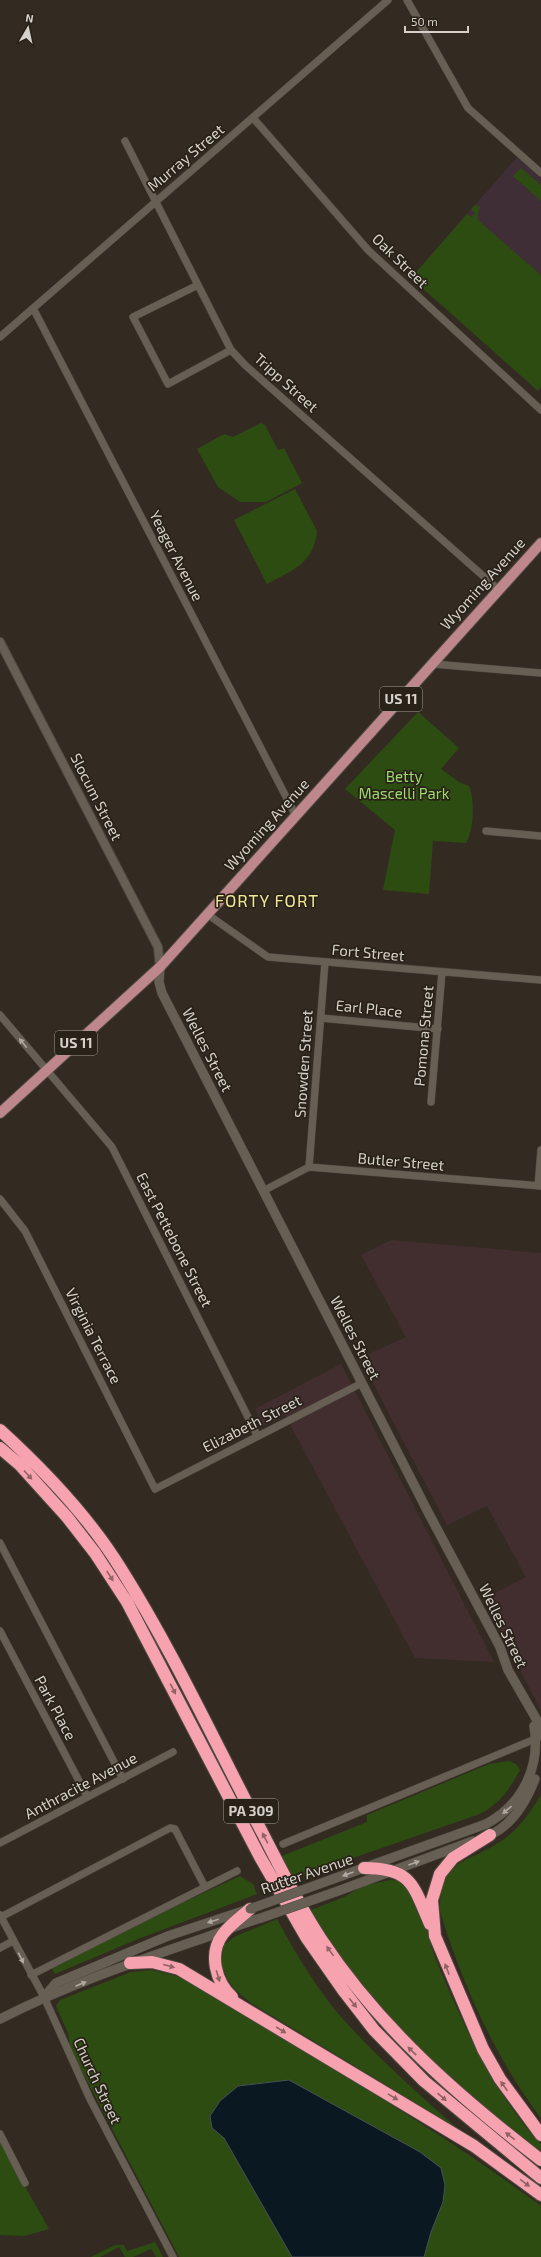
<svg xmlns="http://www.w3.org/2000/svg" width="541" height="2257" viewBox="0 0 541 2257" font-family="'Exo 2',sans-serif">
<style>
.commercial{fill:#422e2e}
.education{fill:#402e37}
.green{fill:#2d4c11}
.water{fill:#0a1921;stroke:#475054}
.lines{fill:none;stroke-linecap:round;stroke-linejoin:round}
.minor-casing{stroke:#4e4940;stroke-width:8}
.tertiary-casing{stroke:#4e4940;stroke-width:10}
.secondary-casing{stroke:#4e4940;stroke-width:10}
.primary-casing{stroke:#4e4940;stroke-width:12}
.motorway-casing{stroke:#4e4940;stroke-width:14}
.minor{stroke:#675f54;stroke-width:7}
.tertiary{stroke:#675f54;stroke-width:8}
.secondary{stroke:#675f54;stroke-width:9}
.primary{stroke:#bd878b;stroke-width:10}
.motorway{stroke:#f6a2af;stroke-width:12}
.secondary-bridge-casing{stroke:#4e4940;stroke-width:10;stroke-linecap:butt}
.secondary-bridge{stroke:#675f54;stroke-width:9}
.oneway{fill:#aea9a1}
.oneway2{fill:#906264}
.labels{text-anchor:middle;stroke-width:3.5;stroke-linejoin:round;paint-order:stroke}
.shield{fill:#292218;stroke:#a19c95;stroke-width:1}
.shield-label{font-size:14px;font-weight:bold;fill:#d5d1ca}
.street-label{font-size:15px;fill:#d5d1ca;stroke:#292218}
.park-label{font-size:15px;fill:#9bda6a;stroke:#292218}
.quarter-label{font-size:17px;letter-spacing:1px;fill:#efe697;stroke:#292218}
</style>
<rect width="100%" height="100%" fill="#332b22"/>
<!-- commercial -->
<path class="commercial" d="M391 1240 541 1253V1710L483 1599 526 1577 487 1506 447 1525 360 1358 406 1337 361 1255Z
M341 1364 494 1662 415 1658 285 1415 264 1425 255 1409Z"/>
<!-- education -->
<path class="education" d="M517 157 541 179V387L538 391 411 278Z"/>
<!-- green -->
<path class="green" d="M521 168 541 185V201L513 176Z
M475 205 480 207 477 218 480 222 541 275V387L538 391 411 278 467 214 472 217 475 213 471 209Z
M261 423 265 425 278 450 284 448 302 483 266 502H240L218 487 197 449 224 434 233 437Z
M295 489 317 531C314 564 292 570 267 584L234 520Z
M418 712 459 748 441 769 459 782 469 786C475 798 474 831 466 843L433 841 429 894 383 890 395 830 345 789Z
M509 1761 516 1764 520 1770C509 1790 500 1803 480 1814L292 1879 282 1856 367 1822V1815L489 1764Z
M541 1795V2118C495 2057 462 1984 440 1911 440 1859 464 1865 498 1843 518 1831 529 1814 541 1795Z
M240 1876 253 1884 257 1894 138 1939 55 1974 52 1969 139 1923Z
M390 1880C398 1880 403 1883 407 1890 414 1899 425 1916 427 1927 429 1937 431 1947 435 1957 462 2022 492 2092 541 2144V2152C448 2090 366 2007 311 1910L344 1897 363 1886Z
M277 1919C294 1951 319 1992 342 2018 378 2058 417 2093 457 2128L251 2003 235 1990 228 1980 221 1963 224 1945 234 1937Z
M152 1970 180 1977C302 2051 427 2121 541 2206V2257H179L70 2048 68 2033 56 2006 60 2000 131 1972Z
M0 2142 49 2229 24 2236 0 2235Z
M155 2242 163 2257H156L151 2249 133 2257H125L119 2247 100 2257H91L115 2245H124L127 2251Z"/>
<!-- water -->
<path class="water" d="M289 2080 420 2152 441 2168 445 2185 443 2202 431 2232 424 2257H292L224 2138 212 2128 210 2116 220 2101 238 2086Z"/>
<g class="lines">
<!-- minor casing -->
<g class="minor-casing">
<path id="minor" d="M407 0 468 108 541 173
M254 119 368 250 541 410
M125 141 231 350 245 365 499 590
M198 285 133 317 168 384 231 350
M33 308 296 816
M0 337 388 0
M433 664 541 673
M486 831 541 836
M207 914 268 957 541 980
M0 1015 112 1147 257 1435
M321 1018 438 1029
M431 1102 442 972
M309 1167 325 962
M538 1186 541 1150
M263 1191 309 1167 541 1186
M0 1199 25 1231 155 1489 362 1383
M0 1543 123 1779
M0 1631 87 1796
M0 1843 173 1752
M283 1844 540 1737
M0 1915 44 1997 90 2099 173 2257
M1 1917 170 1828 175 1829 205 1887
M0 1948 13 1941
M31 1975 237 1871
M0 2134 25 2183"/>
</g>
<!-- tertiary casing -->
<g class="tertiary-casing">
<path id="tertiary" d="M0 642 158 947 160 967"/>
</g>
<!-- secondary casing -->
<g class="secondary-casing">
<path id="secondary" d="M160 967 159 982 162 993 429 1514 500 1647 508 1670 538 1722 541 1733
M485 1837C511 1828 526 1802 535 1779
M333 1879 486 1824C522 1805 541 1767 534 1726
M338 1891 473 1841
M44 1997 56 1983 168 1936 246 1910
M0 2019C63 1987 131 1963 198 1940 219 1933 240 1924 261 1918"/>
</g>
<!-- primary casing -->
<g class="primary-casing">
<path id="primary" d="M0 1113 160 967 541 543"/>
</g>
<!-- motorway casing -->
<g class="motorway-casing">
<path id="motorway" d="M0 1430C45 1471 89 1517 121 1569 174 1653 216 1745 263 1834 281 1869 299 1906 321 1939 379 2027 458 2096 541 2160
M0 1448 20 1465 67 1517 95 1553 127 1602 260 1857 306 1937 343 1990 374 2030 424 2081 541 2178
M490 1835 453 1858 440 1874 432 1900 435 1936 483 2049 500 2079 541 2135
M364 1868C412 1868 413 1885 430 1924
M130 1963 152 1962 179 1969 474 2146 541 2195
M232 1997C216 1982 208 1954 223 1934 230 1925 241 1917 250 1909"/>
</g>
<!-- minor -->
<use href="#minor" class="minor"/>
<!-- tertiary -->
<use href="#tertiary" class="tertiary"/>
<!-- secondary -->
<use href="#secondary" class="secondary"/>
<!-- primary -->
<use href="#primary" class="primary"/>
<!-- motorway -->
<use href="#motorway" class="motorway"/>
<!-- secondary-bridge casing -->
<g class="secondary-bridge-casing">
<path id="secondary-bridge" d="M250 1909 333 1879
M261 1918 338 1891"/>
</g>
<!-- secondary-bridge -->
<use href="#secondary-bridge" class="secondary-bridge"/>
</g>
<!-- one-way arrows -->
<defs><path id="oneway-solid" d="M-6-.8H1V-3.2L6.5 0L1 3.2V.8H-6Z"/></defs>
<g class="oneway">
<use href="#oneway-solid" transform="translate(23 1043) rotate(-129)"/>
<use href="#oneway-solid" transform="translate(507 1810) rotate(139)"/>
<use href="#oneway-solid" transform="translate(414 1863) rotate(-20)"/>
<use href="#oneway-solid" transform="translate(348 1874) rotate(160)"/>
<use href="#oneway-solid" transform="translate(213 1921) rotate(162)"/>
<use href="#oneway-solid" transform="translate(21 1958) rotate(63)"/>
<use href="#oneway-solid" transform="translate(81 1984) rotate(-23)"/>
</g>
<g class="oneway2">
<use href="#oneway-solid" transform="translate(28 1475) rotate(48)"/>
<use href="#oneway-solid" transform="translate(110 1576) rotate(57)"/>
<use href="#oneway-solid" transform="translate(173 1689) rotate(63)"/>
<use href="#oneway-solid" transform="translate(265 1838) rotate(-118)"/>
<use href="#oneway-solid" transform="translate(330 1951) rotate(-126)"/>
<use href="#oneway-solid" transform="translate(169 1966) rotate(15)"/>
<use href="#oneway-solid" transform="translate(447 1969) rotate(-111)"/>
<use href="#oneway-solid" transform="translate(218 1976) rotate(73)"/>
<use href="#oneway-solid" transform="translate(353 2003) rotate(51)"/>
<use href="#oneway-solid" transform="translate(281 2030) rotate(31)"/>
<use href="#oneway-solid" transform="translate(412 2051) rotate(-136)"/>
<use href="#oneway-solid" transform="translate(504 2086) rotate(-125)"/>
<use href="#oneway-solid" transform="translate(393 2097) rotate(31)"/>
<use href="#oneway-solid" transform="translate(442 2097) rotate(41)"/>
<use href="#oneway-solid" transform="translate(510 2136) rotate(-142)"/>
<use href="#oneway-solid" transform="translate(525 2183) rotate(36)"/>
</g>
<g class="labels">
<!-- shield labels -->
<g class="shield">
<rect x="380" y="687" width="42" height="24" rx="3"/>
<rect x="55" y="1031" width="42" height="24" rx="3"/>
<rect x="224" y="1799" width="54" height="24" rx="3"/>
</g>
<g class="shield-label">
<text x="401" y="704">US 11</text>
<text x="76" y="1048">US 11</text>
<text x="251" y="1816">PA 309</text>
</g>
<!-- street labels -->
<g class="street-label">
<text transform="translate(186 158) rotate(-40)" y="5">Murray Street</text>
<text transform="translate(400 261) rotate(44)" y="5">Oak Street</text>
<text transform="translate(286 383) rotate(42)" y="5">Tripp Street</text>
<text transform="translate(176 556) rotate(63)" y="5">Yeager Avenue</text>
<text transform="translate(483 584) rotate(-48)" y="5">Wyoming Avenue</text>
<text transform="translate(96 797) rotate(63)" y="5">Slocum Street</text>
<text transform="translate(267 825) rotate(-48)" y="5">Wyoming Avenue</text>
<text transform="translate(368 953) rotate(5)" y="5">Fort Street</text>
<text transform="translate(369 1009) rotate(6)" y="5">Earl Place</text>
<text transform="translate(424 1036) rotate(-85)" y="5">Pomona Street</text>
<text transform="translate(207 1050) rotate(63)" y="5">Welles Street</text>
<text transform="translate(304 1064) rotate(-86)" y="5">Snowden Street</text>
<text transform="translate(401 1162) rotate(5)" y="5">Butler Street</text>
<text transform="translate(174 1240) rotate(63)" y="5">East Pettebone Street</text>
<text transform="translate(93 1336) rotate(63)" y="5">Virginia Terrace</text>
<text transform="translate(355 1338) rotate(63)" y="5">Welles Street</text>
<text transform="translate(252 1424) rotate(-27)" y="5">Elizabeth Street</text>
<text transform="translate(503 1626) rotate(64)" y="5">Welles Street</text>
<text transform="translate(55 1708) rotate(62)" y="5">Park Place</text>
<text transform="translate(81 1786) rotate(-28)" y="5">Anthracite Avenue</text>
<text transform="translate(307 1874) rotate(-19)" y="5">Rutter Avenue</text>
<text transform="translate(97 2081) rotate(65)" y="5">Church Street</text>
</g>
<!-- park labels -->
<g class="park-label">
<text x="404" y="782">Betty<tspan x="404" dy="17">Mascelli Park</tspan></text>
</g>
<!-- quarter labels -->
<g class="quarter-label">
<text x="267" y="907">FORTY FORT</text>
</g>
</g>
<!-- north arrow -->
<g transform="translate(28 28) rotate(9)" stroke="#292218" stroke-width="3" paint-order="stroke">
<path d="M0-3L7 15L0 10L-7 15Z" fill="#d5d1ca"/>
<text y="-6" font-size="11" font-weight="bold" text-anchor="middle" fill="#d5d1ca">N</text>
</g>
<!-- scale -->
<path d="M405 26v6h63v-6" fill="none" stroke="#d5d1ca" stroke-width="2"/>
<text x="411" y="26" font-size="12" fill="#d5d1ca" stroke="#292218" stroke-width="3" paint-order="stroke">50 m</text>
</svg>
